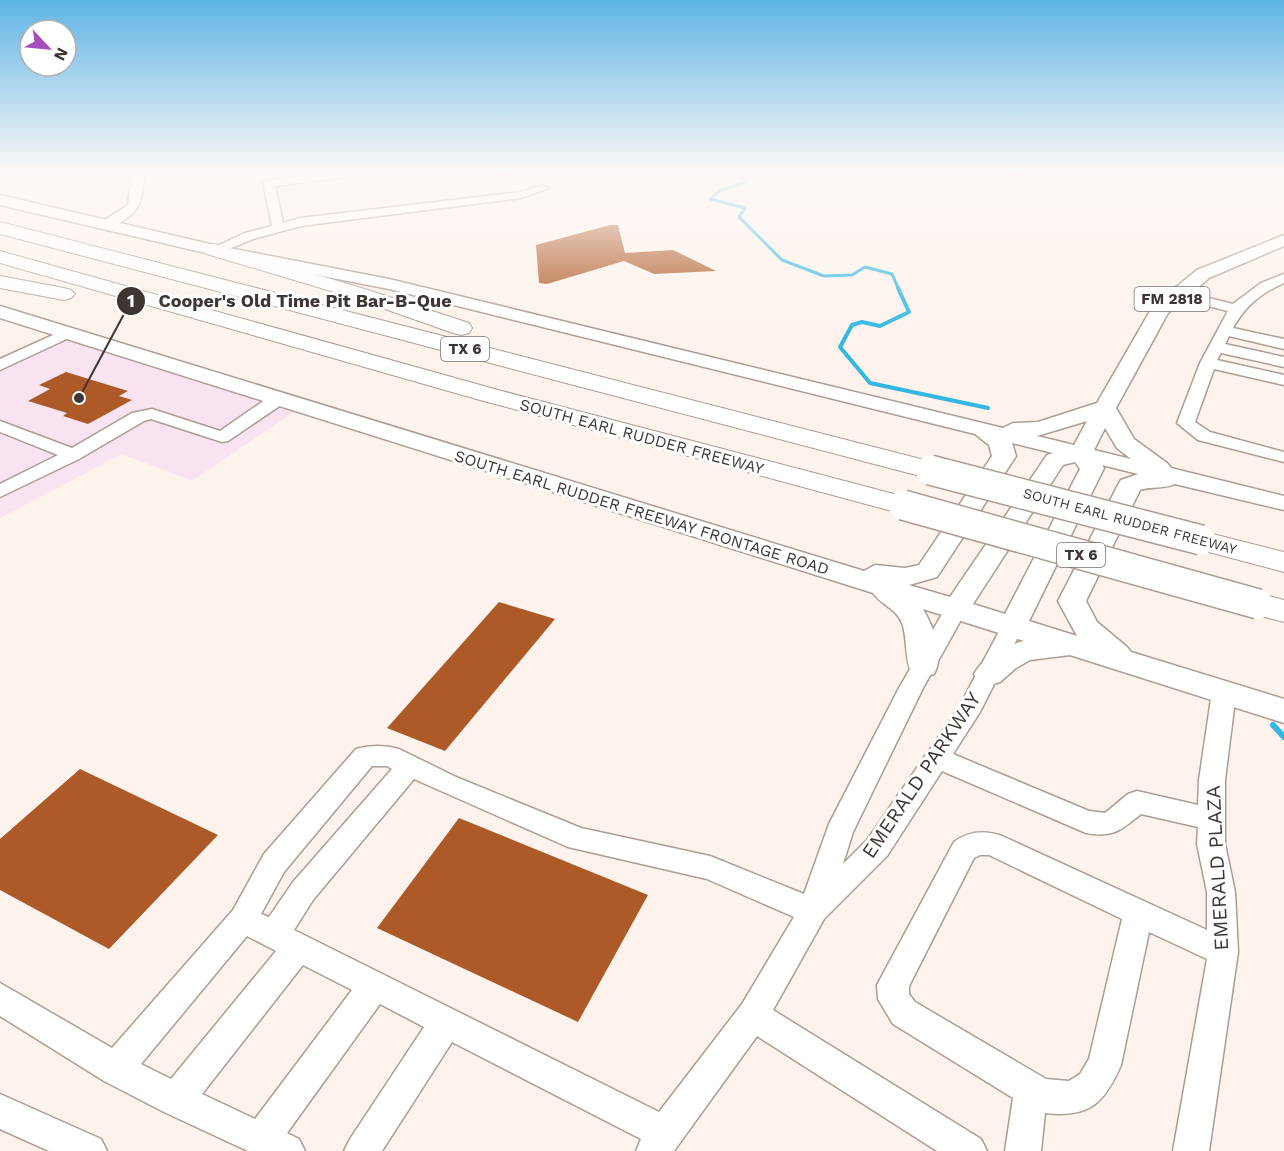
<svg xmlns="http://www.w3.org/2000/svg" width="1284" height="1151" viewBox="0 0 1284 1151" font-family="'Work Sans',sans-serif">
<style>
.commercial{fill:#fae3f0}
.lines{fill:none;stroke-linecap:round;stroke-linejoin:round}
.stream-far2{stroke:#31b7e2;stroke-width:3}
.stream-far1{stroke:#31b7e2;stroke-width:4}
.stream{stroke:#31b7e2;stroke-width:6}
.building{fill:#ad5a28}
.minor-casing{stroke:#ad9c93;stroke-width:3}
.major-casing{stroke:#ad9c93;stroke-width:3}
.highway-casing{stroke:#ad9c93;stroke-width:2}
.path{stroke:#bbb1ac;stroke-width:1.5;stroke-dasharray:4 1.5;stroke-linecap:butt}
.minor{fill:#fff;fill-rule:evenodd}
.major{fill:#fff;fill-rule:evenodd}
.highway{fill:#fff;fill-rule:evenodd}
.highway-bridge-casing{stroke:#ad9c93;stroke-width:32;stroke-linecap:butt}
.highway-bridge{stroke:#fff;stroke-width:29}
.labels{text-anchor:middle;stroke-width:6;stroke-linejoin:round;paint-order:stroke}
.far-street-label{font-size:14px;fill:#3d3633;stroke:#fff}
.shield{fill:#fff;stroke:#777270;stroke-width:1.5}
.shield-label{font-size:15px;font-weight:bold;fill:#3d3633}
.street-label{font-size:16px;fill:#3d3633;stroke:#fff}
.near-street-label{font-size:20px;fill:#3d3633;stroke:#fff}
.leader{fill:none;stroke:#3d3633;stroke-width:2}
.callout-dot{fill:#3d3633;stroke:#fff;stroke-width:2}
.mark-label{font-size:18px;text-anchor:middle;font-weight:bold;fill:#fff}
.callout-label{font-size:18px;text-anchor:middle;font-weight:bold;fill:#3d3633;stroke:#fff;stroke-width:6;stroke-linejoin:round;paint-order:stroke}
</style>
<rect width="100%" height="100%" fill="#fdf2ec"/>
<!-- commercial -->
<path class="commercial" d="M66 336 297 410 192 481 122 454 0 518V368Z"/>
<g class="lines">
<!-- stream-far2 -->
<path class="stream-far2" d="M738 173 745 182 719 191 710 199 745 208 739 217 782 260 824 276 852 275 865 267 892 274 899 290"/>
<!-- stream-far1 -->
<path class="stream-far1" d="M898 288 909 312 880 326 862 322 852 325 840 347 870 383 988 408"/>
<!-- stream -->
<path class="stream" d="M1273 725 1284 737"/>
</g>
<!-- building -->
<path class="building" d="M610 225H618L625 253 673 250 716 271 654 274 624 261 547 284 539 283 536 245Z
M66 372 128 391 119 396 132 400 88 424 63 416 67 413 28 401 50 389 39 385Z
M499 602 555 619 445 751 387 728Z
M80 769 218 835 109 949 0 890V839Z
M459 818 648 895 578 1022 377 928Z"/>
<g class="lines">
<!-- minor casing -->
<g class="minor-casing">
<path id="minor" d="M132 173H144C143 197 142 211 119 223 113 226 108 229 101 228L99 225 101 222 128 205Z
M329 173H360L354 176 275 186 283 223 300 218 520 192 543 185 549 188 521 198 301 226 253 239 219 253 214 254 208 250 245 233 272 226 263 183 265 181Z
M1284 274V283C1261 293 1245 306 1233 328L1284 339V349L1229 336 1225 344 1284 357V367L1221 353 1217 360 1284 375V385L1214 369 1195 422 1210 432 1284 452V462L1198 440 1177 423 1200 363 1228 311 1172 297 1170 294 1177 290 1233 304 1261 283Z
M66 329 74 334 71 337 0 370V359Z
M278 394 286 399 284 403 228 441 222 442 151 419 144 421 79 459 0 497V484L58 455 0 432V421L72 448 132 413 152 409 220 431 272 395Z
M956 602 964 604 967 609 923 688 853 832 843 864 867 840 959 707 1004 622 1012 619 1020 622 1023 627 980 712 953 754 1089 811 1105 813 1128 794 1137 791 1198 805 1199 780 1212 692 1216 686 1224 683 1232 686 1236 692 1225 780V844L1235 892 1238 952 1209 1151H1173L1207 959 1149 932 1121 1065C1104 1104 1089 1118 1045 1113L1041 1151H1005L1013 1098 893 1024 878 999 877 985 954 842C969 831 985 830 1002 836L1207 930V892L1197 844 1198 827 1141 814C1121 830 1114 838 1086 833L942 771 887 856 824 919 773 1010 981 1139 987 1151H937L757 1036 674 1151H636L641 1139 452 1042 382 1151H344L350 1139 424 1027 380 1004 287 1133 299 1139 305 1151H248L164 1112 104 1081 0 1016V983L112 1048 233 910 264 854 356 749C370 745 385 745 399 749L456 777 581 828 710 856 804 894 829 824 899 688 948 604ZM372 766H387L392 769 293 882 269 917 261 914 284 872ZM414 779 568 847 707 879 794 917 742 1004 659 1112 294 930 313 900ZM980 855H989L1122 919 1089 1059 1080 1074 1069 1081 1046 1079 915 1002 909 994V986L974 858ZM247 936 276 951 171 1079 141 1064ZM303 965 352 990 255 1119 202 1094Z
M0 1094 101 1139 107 1151H49L0 1129Z"/>
</g>
<!-- major casing -->
<g class="major-casing">
<path id="major" d="M0 195 214 245 389 279 1003 428 1013 423 1038 422 1097 403 1153 306 1197 270 1284 235V246L1209 278 1168 313 1116 408 1134 439 1167 463 1171 468 1284 496V510L1175 484C1165 489 1152 486 1140 490L1086 601 1097 622 1127 647 1131 652 1284 699V723L1070 655 1030 660 1016 668 1000 682 989 685 978 682 974 674C985 655 1004 646 1024 641L923 609C933 626 945 655 934 674L923 677 912 674C904 659 908 639 902 623 896 608 881 605 873 593L0 318V306L864 571 875 565 905 568 919 565 992 456 989 445 975 434 389 289 214 255 0 205ZM1087 421 1074 445 1037 436ZM1105 428 1117 448 1131 459 1094 450ZM1012 443 1053 453 1047 455 950 597 909 585 937 577 1016 456ZM1075 462 1080 469 1005 614 973 604 1063 465ZM1102 465 1138 474 1121 480 1118 485 1058 601 1077 636 1029 621 1104 468Z"/>
</g>
<!-- highway casing -->
<g class="highway-casing">
<path id="highway" d="M0 222 940 464 944 470 940 476 930 478 920 476 0 234Z
M214 244 368 290 469 323 472 328 469 333 461 335 453 333 354 298 207 254 204 250 207 246Z
M0 251 498 390 913 499 917 505 913 511 903 514 480 400 0 263Z
M0 276 64 288 71 290 75 294 71 298 64 300 0 288Z
M1201 531 1284 552V572L1190 547 1186 540 1190 533Z
M1258 593 1284 600V622L1246 612 1242 604 1246 596Z"/>
</g>
<!-- path -->
<path class="path" d="M542 173 560 180 553 183"/>
<!-- minor -->
<use href="#minor" class="minor"/>
<!-- major -->
<use href="#major" class="major"/>
<!-- highway -->
<use href="#highway" class="highway"/>
<!-- highway-bridge casing -->
<g class="highway-bridge-casing">
<path id="highway-bridge" d="M930 470 1201 540
M903 505 1258 604"/>
</g>
<!-- highway-bridge -->
<use href="#highway-bridge" class="highway-bridge"/>
</g>
<!-- sky -->
<linearGradient id="sky" x2="0" y2="1"><stop stop-color="#5fb5e6"/><stop offset="0.52" stop-color="#fef9f6"/><stop offset="1" stop-color="#fef9f6" stop-opacity="0"/></linearGradient>
<rect width="1284" height="334" fill="url(#sky)"/>
<g class="labels">
<!-- far-street labels -->
<g class="far-street-label">
<text transform="translate(1130 521) rotate(15)" y="5">SOUTH EARL RUDDER FREEWAY</text>
</g>
<!-- shield labels -->
<g class="shield">
<rect x="1134.5" y="287" width="75" height="24" rx="4.5"/>
<rect x="441" y="337" width="48" height="24" rx="4.5"/>
<rect x="1057" y="543" width="48" height="24" rx="4.5"/>
</g>
<g class="shield-label">
<text x="1172" y="304">FM 2818</text>
<text x="465" y="354">TX 6</text>
<text x="1081" y="560">TX 6</text>
</g>
<!-- street labels -->
<g class="street-label">
<text transform="translate(642 436) rotate(15)" y="6">SOUTH EARL RUDDER FREEWAY</text>
<text transform="translate(642 512) rotate(17)" y="6">SOUTH EARL RUDDER FREEWAY FRONTAGE ROAD</text>
</g>
<!-- near-street labels -->
<g class="near-street-label">
<text transform="translate(921 775) rotate(-56)" y="7">EMERALD PARKWAY</text>
<text transform="translate(1217 868) rotate(-93)" y="7">EMERALD PLAZA</text>
</g>
</g>
<!-- callouts -->
<path class="leader" d="M79 398L131 301"/>
<g class="callout-dot">
<circle cx="79" cy="398" r="6"/>
<circle cx="131" cy="301" r="15"/>
</g>
<g class="mark-label">
<text x="131" y="307">1</text>
</g>
<g class="callout-label">
<text x="305" y="307">Cooper's Old Time Pit Bar-B-Que</text>
</g>
<!-- north arrow -->
<g transform="translate(48 48) rotate(116)"><circle r="28" fill="#ffffff" stroke="#b1afad" stroke-width="1.5"/>
<path d="M0-4.5L10 22L0 15L-10 22Z" fill="#a64eba"/>
<text y="-9" font-size="16" font-weight="bold" text-anchor="middle" fill="#3d3633">N</text>
</g>
</svg>
